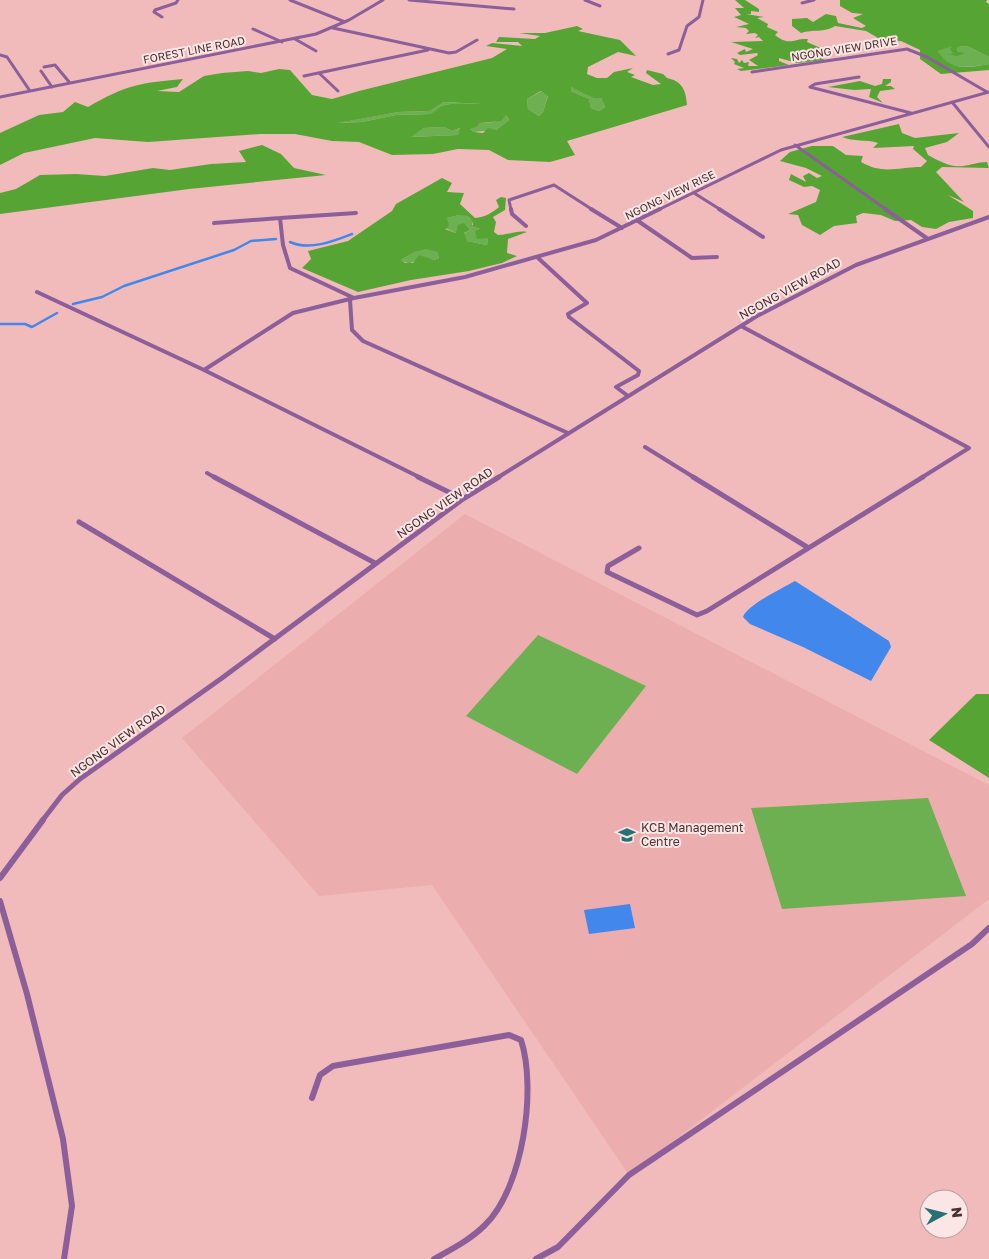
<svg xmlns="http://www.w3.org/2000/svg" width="989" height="1259" viewBox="0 0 989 1259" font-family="'Golos Text',sans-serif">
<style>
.built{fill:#ecadae}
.green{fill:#6cb052}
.forest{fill:#56a534;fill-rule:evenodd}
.water{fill:#4187ec}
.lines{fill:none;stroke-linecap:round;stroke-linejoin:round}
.stream{stroke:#4187ec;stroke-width:2.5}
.street-far3{stroke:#8c5f9a;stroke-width:3}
.street-far2{stroke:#8c5f9a;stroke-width:4}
.street-far1{stroke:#8c5f9a;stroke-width:5}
.street{stroke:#8c5f9a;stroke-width:6}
.labels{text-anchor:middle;stroke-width:4;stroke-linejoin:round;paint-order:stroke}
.far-street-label{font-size:11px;fill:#473232;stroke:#fce5e5}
.street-label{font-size:12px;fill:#473232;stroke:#fce5e5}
.poi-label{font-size:12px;fill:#473232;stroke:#fce5e5;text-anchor:start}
</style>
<rect width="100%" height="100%" fill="#f1bbbb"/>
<!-- built -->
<path class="built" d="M465 514 989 785V899L629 1175 432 885 319 896 182 738Z"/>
<!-- green -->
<path class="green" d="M953 45V53L949 54 965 53 957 51 958 47 967 46 989 57V64C972 67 944 72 938 50Z
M571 87 601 98 605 107 599 111 591 108 589 99 571 91Z
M542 91 548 95 543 112 539 116 528 109 527 99Z
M444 102 483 104H450L441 106 432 114 396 115 362 122 337 123 399 112 430 111Z
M506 115 509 120 496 130 474 132 469 128 478 126 480 123 494 122Z
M444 127 452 131 461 128 458 135 410 137 424 128Z
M459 215H465L472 220V226L480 229 484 237 488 238 487 245 467 241 463 234 470 230 466 226 456 233 445 228 447 218Z
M426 248 437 252 439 258 434 260 421 257C414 262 409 266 401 260L415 252Z
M538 635 646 686 577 774 466 716Z
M928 798 966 896 782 909 751 808Z"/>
<!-- forest -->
<path class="forest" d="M735 0H745L759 9V12L751 11V14H746L764 17 757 18 768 24 767 27 778 32 775 35C790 47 793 38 808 39L807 42 823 49 810 51V53L825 60 797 63 779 58V61L789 65 741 71 737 69 744 68 734 64 735 62 731 58 737 59 739 63 742 60 744 63 749 62 748 66H758L749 60 758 55 757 53 740 55 737 53 745 49 746 52 753 49 731 42 763 41 759 37 755 38 758 35 755 33 746 34 749 31 746 28 736 27 749 24 734 17 741 15 735 8H744Z
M840 0H987L986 2 989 4V57L967 46 958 47 957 51 966 53 957 56 948 54 953 53 950 49 952 46 938 51C949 71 968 68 989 64V70L941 74 920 59V50L901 41 885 42 866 31 835 26C824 33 813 29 801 33L792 26V19L807 18 813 22 826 14 836 16 838 23 862 28 866 26 853 18 863 14 852 13 840 6Z
M577 26 583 29 578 31 620 40 636 56 618 52 588 67 587 74 597 78H607L614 72 633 68 627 72 635 75 631 77 653 85 661 84 646 73 647 70 663 74 667 78C682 81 686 90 687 105L567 141 575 155 550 162 508 160 489 150 458 149 433 154 392 155 359 142 332 141 295 134H261L148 142 95 138 24 153 0 165V133L39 115 63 112 75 102 88 107C126 85 139 83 183 79L177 87 157 91 179 92 204 76 222 73 248 71 261 73 279 69 290 70 312 95 332 99 359 91 492 58 507 49 486 46 492 43 522 46 518 42H496L499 37 535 39 540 36 519 33H545ZM571 87 594 98H601L605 107 599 111 591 108 589 99 571 91ZM541 91 548 96 543 112 539 116 528 109 527 99ZM444 102 482 104H450L441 106 431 114 396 115 362 122 338 123 399 112 430 111ZM506 115 509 120 496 130 488 128 483 133 474 132 470 129 478 126 480 123 501 121ZM444 127 452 131 460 128 458 135 411 137 424 128Z
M883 79H891V82L885 86H891L895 89 880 91 877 97 883 103 869 97 871 89 854 90 828 87 860 81 875 86 882 84Z
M899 124 902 133 915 138 959 133 947 142 925 148 928 155C937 160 951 168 963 166 971 165 978 162 987 162L989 168 942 167 936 172 964 202 948 195 973 211V218L949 222 936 229 922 227 911 220 895 221 881 215 863 213 856 216 857 223 834 226 820 235 802 225 798 215 788 214 816 202 820 190 812 186 804 187 789 180 791 174 806 182 803 176 809 173 817 178 822 176 806 168 780 161 790 152 812 146H833L846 155 863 156 861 162C884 175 897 167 921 167L927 161 913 149 914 146 873 148 878 143C866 139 854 142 842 137Z
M262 145 281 154 294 168 326 175 189 189 0 214V193L16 189 40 175 76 174 105 176 153 168 170 170 211 164 246 162 239 151Z
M442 178 452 183 447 192 464 193 460 204 475 218C485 217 492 213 499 207L496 200 501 197 506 198 505 210 493 217 496 222 494 232 498 235C508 235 518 230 527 232L508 239 507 253 517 256 502 263 469 271 411 280 358 292 302 268 311 259 308 251 348 241 392 211 396 204ZM459 215C466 215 472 217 473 225H469L480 229 475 231 477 239 488 238 487 245 467 241 464 233 470 230 464 223 458 225 456 233 445 229 449 226 447 218ZM426 249 437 252 439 258 434 260 419 255 413 263H405L401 260 415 252Z
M976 694H989V778L929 740Z"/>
<!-- water -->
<path class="water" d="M795 581 889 641 891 647 871 681 803 647 750 624 743 617C747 605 783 588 795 581Z
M630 904 635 928 589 934 584 910Z"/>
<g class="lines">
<!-- stream -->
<path class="stream" d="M290 242C309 251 334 241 352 234
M73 304 102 297 124 286 234 250 251 241 276 239
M0 324H25L32 327 57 313"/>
<!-- street-far3 -->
<path class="street-far3" d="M290 0 345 22
M409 0 514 9
M585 0 600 6
M802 3 814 0
M162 17 154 12 155 10 176 3 178 0
M333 28 449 53 456 52 477 40
M253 29 282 42
M295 39 316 51
M668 54 679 50 687 26 699 17 703 0
M0 55 7 57 30 91
M44 67 55 65 70 83
M41 71 52 87
M752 72 907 49 927 57 987 92
M319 73 338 91
M304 76 428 50
M859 77 815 84 810 87 911 113
M0 97 316 34 349 20 383 0
M952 102 989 147
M795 145 887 210
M694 193 721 210
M511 210 509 200 554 185 593 210
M658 210 781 150 989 92"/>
<!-- street-far2 -->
<path class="street-far2" d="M511 209 512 214 526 226
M591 209 622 228
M719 209 763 237
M885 209 928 239
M638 221 692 258 717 257
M214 223 280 218
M537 257 587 303 568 314 569 317 639 371 638 375 616 387 628 396
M37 292 204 370
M354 298 290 268 283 245 280 218 356 213
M350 300 352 330 363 341 568 433
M741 326 969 448 921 478
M645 447 695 478
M207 473 216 478
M421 478 204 370 293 313 354 298 465 277 596 240 660 209
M497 478 757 316 856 265 989 217"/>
<!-- street-far1 -->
<path class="street-far1" d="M214 477 375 563
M418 477 463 499
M693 477 807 547
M79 522 275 639
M639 548 608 566 607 572 697 615 707 611 923 477
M42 821 62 795 80 779 222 678 463 499 499 477"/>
<!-- street -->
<path class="street" d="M0 878 43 820
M0 901 27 994 63 1139 72 1206 64 1259
M312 1098 320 1075 333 1066 509 1035 521 1040C537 1089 523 1188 485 1225 470 1240 452 1249 434 1259
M536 1259 558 1247 629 1175 972 944 989 928"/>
</g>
<!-- icons -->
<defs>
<g id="university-bare" transform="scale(1.35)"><path d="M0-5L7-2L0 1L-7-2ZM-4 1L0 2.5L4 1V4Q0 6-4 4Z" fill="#267173" stroke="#fce5e5" stroke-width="2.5" paint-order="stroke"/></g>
</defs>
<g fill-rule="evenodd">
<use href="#university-bare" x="627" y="835"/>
</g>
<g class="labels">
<!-- far-street labels -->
<g class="far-street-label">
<text transform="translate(844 49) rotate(-9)" y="4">NGONG VIEW DRIVE</text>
<text transform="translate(194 50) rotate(-11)" y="4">FOREST LINE ROAD</text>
<text transform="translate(670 195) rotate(-26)" y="4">NGONG VIEW RISE</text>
</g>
<!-- street labels -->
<g class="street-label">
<text transform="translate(790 289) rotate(-29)" y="4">NGONG VIEW ROAD</text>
<text transform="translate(445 503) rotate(-35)" y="4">NGONG VIEW ROAD</text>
<text transform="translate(118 741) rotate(-36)" y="4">NGONG VIEW ROAD</text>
</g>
<!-- poi labels -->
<g class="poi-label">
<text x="641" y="832">KCB Management<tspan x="641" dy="14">Centre</tspan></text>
</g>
</g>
<!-- north arrow -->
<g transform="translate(944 1214) rotate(83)"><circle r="24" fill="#fce5e5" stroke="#b49d9d"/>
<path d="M0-4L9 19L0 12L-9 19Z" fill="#267173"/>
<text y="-8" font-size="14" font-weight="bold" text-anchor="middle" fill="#473232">N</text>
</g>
</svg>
